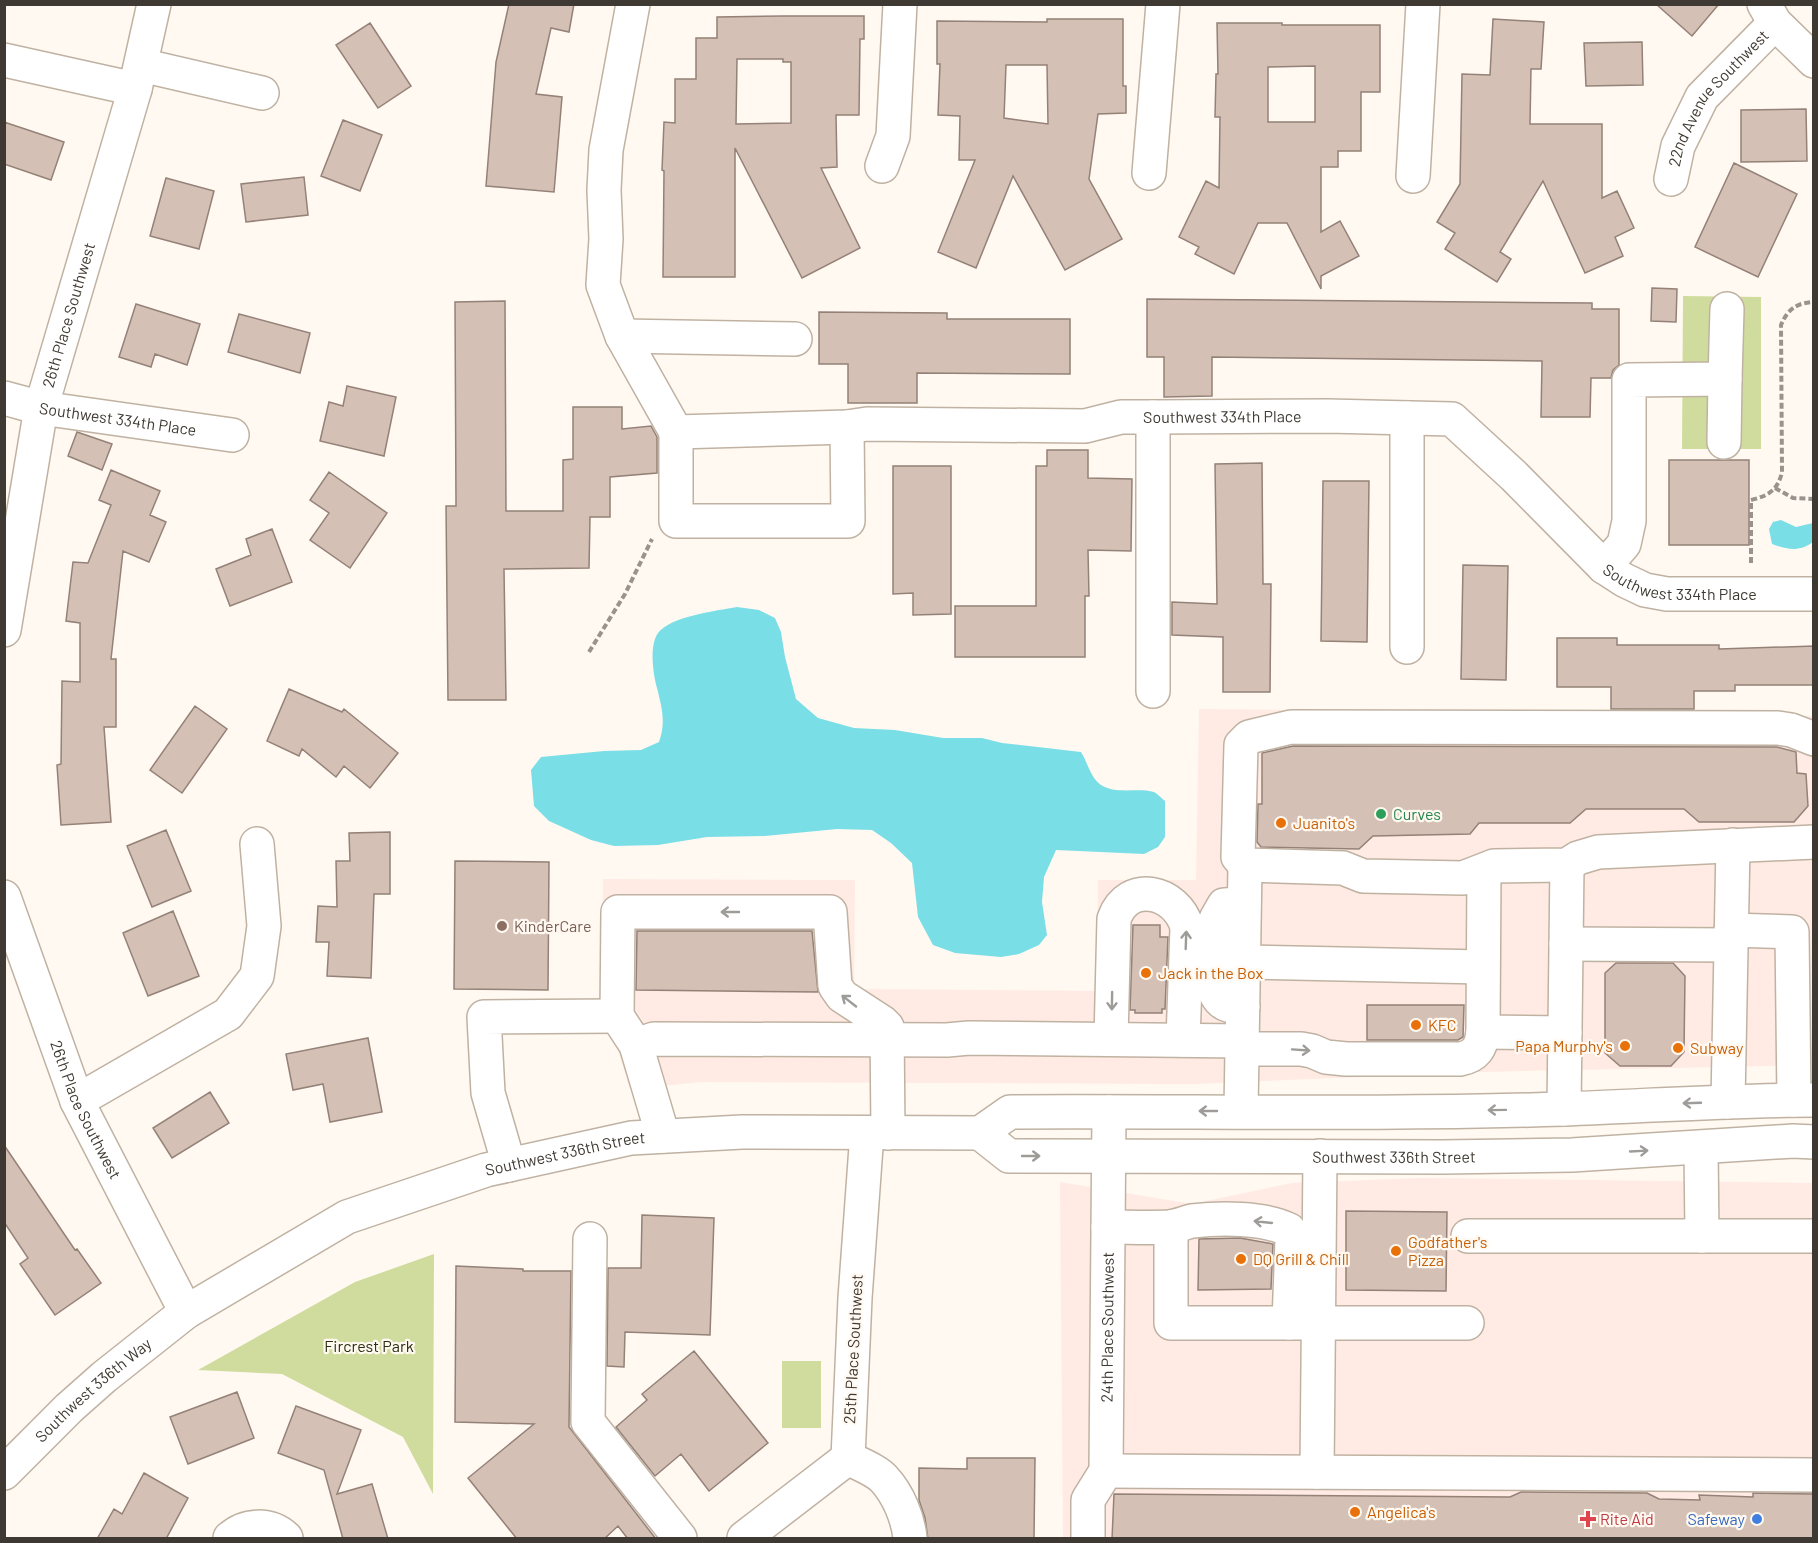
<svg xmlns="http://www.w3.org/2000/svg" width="1818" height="1543" viewBox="0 0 1818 1543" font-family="Barlow,sans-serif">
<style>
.commercial{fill:#ffebe3}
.green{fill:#d0dc9d}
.water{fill:#7adee6}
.building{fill:#d4c0b5;stroke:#948177;stroke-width:1.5;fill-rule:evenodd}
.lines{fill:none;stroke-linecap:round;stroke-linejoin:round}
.minor-casing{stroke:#c0b2a2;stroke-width:36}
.major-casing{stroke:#c0b2a2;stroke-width:36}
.path{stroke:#98938c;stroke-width:4;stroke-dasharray:6 3;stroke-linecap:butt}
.minor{stroke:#fff;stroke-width:33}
.major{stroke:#fff;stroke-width:33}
.oneway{stroke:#9e9c98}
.leisure-dot{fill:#2e9e5b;stroke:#fff9f2;stroke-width:2}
.food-dot{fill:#e8710a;stroke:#fff9f2;stroke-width:2}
.education-dot{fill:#8d6e63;stroke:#fff9f2;stroke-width:2}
.health-dot{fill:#e0444e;stroke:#fff9f2;stroke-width:2}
.shop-dot{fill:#3f7fe0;stroke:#fff9f2;stroke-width:2}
.labels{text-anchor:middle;stroke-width:4.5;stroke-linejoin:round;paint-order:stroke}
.street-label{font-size:16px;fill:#3e3932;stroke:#fff9f2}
.leisure-label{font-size:16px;fill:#27864d;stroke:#fff9f2;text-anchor:start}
.food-label{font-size:16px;fill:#c56008;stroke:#fff9f2;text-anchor:start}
.education-label{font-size:16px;fill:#785e54;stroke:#fff9f2;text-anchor:start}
.park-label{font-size:16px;fill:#292f10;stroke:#fff9f2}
.health-label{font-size:16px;fill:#be3a42;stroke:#fff9f2;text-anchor:start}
.shop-label{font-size:16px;fill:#366cbe;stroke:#fff9f2;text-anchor:end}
</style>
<rect width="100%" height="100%" fill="#fff9f2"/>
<!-- commercial -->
<path class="commercial" d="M1199 709 1813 716V1065L1480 1072 1195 1084 701 1082 630 1089 602 999 603 879 855 880 854 989 1097 991 1098 880H1196Z
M1421 1178 1813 1183V1538H1063L1060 1182 1192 1204 1292 1183Z"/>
<!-- green -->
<path class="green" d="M1683 296 1761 297V449H1682Z
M434 1254 433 1494 403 1437 282 1374 198 1370 355 1282Z
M782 1361H821V1428H782Z"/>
<!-- water -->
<path class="water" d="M1781 520 1796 527 1813 523V542C1799 552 1788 550 1772 544L1769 529 1773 522Z
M737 607 759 610 775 618 781 632 785 657 796 699 818 718 854 728 895 730 943 738H982L1002 743 1081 752C1088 763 1090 777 1101 785 1117 795 1138 787 1154 792 1158 794 1162 799 1165 801V837L1158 847 1144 854 1056 850 1044 877 1042 902 1047 935 1039 945 1019 954 1001 957 955 953 933 945 918 917 912 863 891 843 872 830 837 829 765 836 707 837 658 845 614 846 591 840 549 821 534 806 531 770 541 757 604 751 641 750 659 742C666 723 662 708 657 688 653 674 649 646 658 633 671 616 716 611 737 607Z"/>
<!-- building -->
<path class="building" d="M509 4H574L569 32 551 28 536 94 562 97 554 192 486 186 496 62Z
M1656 4H1719L1692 36Z
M783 16H864V39H860L859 115H836L837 167 821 168 860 248 802 278 735 148V277H663L664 171 662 170 664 122 675 123V79H696V38H717V17ZM737 59H783V62H791V123L736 124Z
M1047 19H1123V86H1126V113L1098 114 1089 179 1122 239 1065 270 1013 176 976 268 938 252 975 160H959L960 116 938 115 940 64H937V21L1047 22ZM1006 65H1047L1048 124 1004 118Z
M1493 19 1544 22 1541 69H1531L1530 124H1602V198L1617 191 1634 228 1615 237 1623 256 1585 273 1543 181 1500 252 1511 259 1497 282 1445 249 1455 233 1437 222 1460 184 1462 74 1490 75Z
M370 23 411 86 378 108 336 45Z
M1217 23H1282V25H1380V92H1361V151H1338V167H1321V232L1340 221 1359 256 1321 276V289L1287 223H1258L1234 274 1195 254 1199 247 1179 237 1206 181 1219 188 1220 117H1215L1216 74H1218ZM1315 66V122H1268V67Z
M1642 42 1643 85 1586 86 1584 43Z
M1806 109 1807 161 1741 162V110Z
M343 120 382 135 360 191 321 176Z
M4 122 64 142 51 180 4 164Z
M1734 163 1797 194 1758 277 1695 247Z
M304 177 308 215 246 222 241 184Z
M166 178 214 191 199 249 150 236Z
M1652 288 1677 289 1676 322 1651 321Z
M1147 299 1592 303V309H1619V365L1613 370 1611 378H1591L1590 417H1541L1542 361 1212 357V396L1164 397V357H1147Z
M505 301 506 511H563V460L573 459V407H622V429L651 426 657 437V473L610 477V517H590L589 568 504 569 506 700H448L446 506H456L455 302Z
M136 304 200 324 187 365 155 354 151 367 119 357Z
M819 312 947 313V319H1070V374L917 373V403H848V364H819Z
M239 314 310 333 300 373 228 352Z
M347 386 396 397 384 456 320 441 329 402 343 406Z
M77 432 112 444 102 470 68 456Z
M1047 450H1088V478L1132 479 1131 551 1088 550 1089 596H1085V657H955V606H1036V466H1047Z
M1669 460H1749V545H1669Z
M1262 463 1263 584H1271L1270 692H1223V637L1172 635V602L1217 604 1215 464Z
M893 466H951V614L913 615V593L893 594Z
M111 470 160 491 150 515 166 522 149 562 123 551 111 659H116V727H104L111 822 61 825 57 765 61 764 62 681 80 682V623L66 621 73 562 88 563 111 505 99 500Z
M329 472 387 513 350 568 310 540 329 513 310 500Z
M1323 481H1369L1367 642 1321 641Z
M272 529 292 582 230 606 216 569 251 555 246 539Z
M1463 565 1508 566 1506 680 1461 679Z
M1557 638H1617V645H1719V649L1814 646V685H1735V691H1694V709H1611V687H1557Z
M289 689 342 712 344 709 398 753 370 788 344 766 336 777 302 749 299 756 267 741Z
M195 706 227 729 182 793 150 770Z
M1293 746 1777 747 1796 752 1797 773 1806 774 1808 806 1794 822H1699L1684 809H1586L1570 823H1479L1470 834 1373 836 1359 849 1261 847 1257 842 1258 804H1262V753Z
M166 830 191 891 152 907 127 846Z
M390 832V894H374L371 978 327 976 329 942H316L318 906 337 907 336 861H350L349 833Z
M455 861 549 862 548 990 454 989Z
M173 911 199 976 148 996 123 933Z
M1133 925H1160V937H1168L1165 1009H1162V1013H1135V1010H1130Z
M637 931H812L818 992 636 990Z
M1616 963H1673L1685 976 1684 1052 1671 1066H1620L1605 1053V973Z
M1367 1005H1464L1463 1037 1458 1040H1367Z
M368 1038 382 1112 330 1122 323 1084 293 1090 286 1054Z
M210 1092 229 1123 172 1158 153 1128Z
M4 1145 75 1250 77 1249 101 1283 55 1315 20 1264 28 1258 4 1222Z
M1346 1211 1447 1212 1446 1291 1346 1290Z
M642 1215 714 1218 710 1335 625 1332 624 1367 607 1366 608 1268H641Z
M1240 1238 1273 1244 1271 1289 1198 1290 1199 1239Z
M456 1266 523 1269V1271H571L569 1427 656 1539H628L618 1526 604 1539H517L468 1478 534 1424 455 1422Z
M694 1351 768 1443 709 1491 681 1454 655 1476 616 1427 647 1400 642 1394Z
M237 1392 254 1438 188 1464 170 1417Z
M296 1406 361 1430 337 1494 372 1484 388 1539H343L324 1470 278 1453Z
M967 1458H1035L1034 1539H928L925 1518 919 1500V1468L967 1469Z
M144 1473 188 1498 166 1539H97L114 1509 122 1514Z
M1521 1492 1647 1493 1659 1499 1700 1500 1699 1495 1753 1497V1493L1814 1494V1539H1112L1114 1494 1510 1497Z"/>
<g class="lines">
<!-- minor casing -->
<g class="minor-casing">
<g id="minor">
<path id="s1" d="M633 4 606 150 604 190 606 239 603 285 622 336 676 432 847 427 867 424 1085 426 1121 417H1153L1328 416 1452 419 1514 476 1604 567 1624 580 1645 590 1667 594H1814"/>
<path d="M1764 4 1775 23 1814 61"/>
<path d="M4 60 135 89"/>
<path d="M141 65 262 93"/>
<path d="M882 166 893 136 900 4"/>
<path d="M1149 173 1163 4"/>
<path d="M1413 176 1423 4"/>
<path id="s2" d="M1671 179 1678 146 1702 97 1775 23"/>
<path d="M622 336 795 339"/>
<path id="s3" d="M4 398 41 408 232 435"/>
<path d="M1153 417V691"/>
<path d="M1407 418V647"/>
<path d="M676 432V521H848L847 427"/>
<path d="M1724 442 1725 379"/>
<path d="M1604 567 1624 544 1629 521V380L1725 379 1727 309"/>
<path id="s4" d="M4 630 41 408 135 89 154 4"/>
<path d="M1245 865 1238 857 1241 745 1249 737 1291 727 1778 728 1791 730 1814 739"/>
<path d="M1484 871 1483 1032 1565 1033"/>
<path id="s5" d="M4 897 77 1101 186 1312"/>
<path d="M1731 930 1792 932 1794 1100"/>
<path d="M1566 944 1731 945"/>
<path d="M1243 962 1483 967"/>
<path d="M1243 1007C1230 1006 1222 1006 1216 994V919L1224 905 1244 904"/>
<path d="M1111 1039 1114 919C1128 879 1177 891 1187 927L1183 1040"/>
<path d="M636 1045 654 1039 947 1040 969 1038 1242 1041"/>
<path d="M1242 1049H1301L1312 1051 1326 1057 1346 1059H1460C1476 1056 1481 1048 1483 1032"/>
<path d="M77 1101 228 1014 257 976 264 926 257 844"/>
<path d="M1728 1102 1733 845"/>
<path d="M1564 1109 1567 865"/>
<path d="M1241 1111 1245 865 1343 868 1363 876 1463 878 1494 866 1567 865 1578 858 1598 852 1814 842"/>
<path d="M867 1133 855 1298 848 1458C859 1464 876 1470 884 1479 898 1494 908 1518 910 1538"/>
<path d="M663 1136 636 1045 617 1016 618 912H830L835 986 842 996 882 1022 887 1027 888 1133"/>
<path d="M1701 1148 1702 1236"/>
<path d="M509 1165 488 1093 484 1017 617 1016"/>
<path d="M1108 1227C1128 1227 1149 1228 1169 1227 1177 1226 1184 1223 1192 1221 1219 1218 1264 1217 1289 1230L1292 1240 1289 1323"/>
<path d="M1171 1227V1323H1467"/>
<path d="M1468 1236H1814"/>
<path d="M590 1239 588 1422 680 1538"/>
<path d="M1106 1471 1814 1475"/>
<path d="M1317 1472 1320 1156"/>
<path d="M230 1538C246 1524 270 1523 286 1538"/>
<path d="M744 1538 848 1458"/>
<path id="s6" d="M1088 1538V1500L1106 1471 1109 1112"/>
</g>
</g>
<!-- major casing -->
<g class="major-casing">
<g id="major">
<path id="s7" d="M980 1133 1009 1156 1443 1157 1572 1155 1793 1141 1814 1142"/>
<path id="s8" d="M4 1473 69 1408 104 1377 186 1312 347 1217 486 1170 631 1138 742 1132 980 1133 1010 1112C1194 1111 1379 1115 1564 1109 1647 1106 1730 1100 1814 1100"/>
</g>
</g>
<!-- path -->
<path class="path" d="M1775 488 1793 498 1814 499
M1751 563V500C1768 496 1778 490 1782 472L1781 325C1788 309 1796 303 1814 302
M589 652 625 594 652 539"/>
<!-- minor -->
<use href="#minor" class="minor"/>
<!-- major -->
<use href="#major" class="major"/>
</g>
<!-- one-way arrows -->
<defs><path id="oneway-shaft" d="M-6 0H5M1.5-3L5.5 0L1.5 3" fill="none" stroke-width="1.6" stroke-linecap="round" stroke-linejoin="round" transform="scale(1.5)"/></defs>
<g class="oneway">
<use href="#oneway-shaft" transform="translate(730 912) rotate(180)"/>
<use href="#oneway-shaft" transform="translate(1186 940) rotate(-88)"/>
<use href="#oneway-shaft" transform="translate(849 1001) rotate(-142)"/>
<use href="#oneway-shaft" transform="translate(1112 1001) rotate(91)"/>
<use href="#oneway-shaft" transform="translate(1301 1050) rotate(4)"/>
<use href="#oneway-shaft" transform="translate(1692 1103) rotate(178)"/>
<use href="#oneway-shaft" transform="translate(1497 1110) rotate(179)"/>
<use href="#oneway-shaft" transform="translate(1208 1111) rotate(180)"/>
<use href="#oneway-shaft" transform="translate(1639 1151) rotate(-3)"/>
<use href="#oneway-shaft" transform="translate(1031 1156)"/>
<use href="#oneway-shaft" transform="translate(1263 1222) rotate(-174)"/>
</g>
<!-- markers -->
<circle class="leisure-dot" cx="1381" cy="814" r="6"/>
<g class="food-dot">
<circle cx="1281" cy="823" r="6"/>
<circle cx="1146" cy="973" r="6"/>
<circle cx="1416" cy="1025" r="6"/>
<circle cx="1625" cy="1046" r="6"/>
<circle cx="1678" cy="1048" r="6"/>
<circle cx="1396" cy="1251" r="6"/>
<circle cx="1241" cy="1259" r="6"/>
<circle cx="1355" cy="1512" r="6"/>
</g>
<circle class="education-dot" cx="502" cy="926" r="6"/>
<path class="health-dot" d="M1585 1510h6v6h6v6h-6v6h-6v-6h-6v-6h6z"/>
<circle class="shop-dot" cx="1757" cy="1519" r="6"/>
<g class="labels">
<!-- street labels -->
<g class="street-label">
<text dy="6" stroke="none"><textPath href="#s2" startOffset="96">22nd Avenue Southwest</textPath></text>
<text dy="6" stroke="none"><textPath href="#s4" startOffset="322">26th Place Southwest</textPath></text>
<text dy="6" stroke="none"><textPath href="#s1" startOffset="996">Southwest 334th Place</textPath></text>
<text dy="6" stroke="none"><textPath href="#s3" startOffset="116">Southwest 334th Place</textPath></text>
<text dy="6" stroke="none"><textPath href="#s1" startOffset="1518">Southwest 334th Place</textPath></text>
<text dy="6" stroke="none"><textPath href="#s5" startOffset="228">26th Place Southwest</textPath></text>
<text dy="6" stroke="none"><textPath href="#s8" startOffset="658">Southwest 336th Street</textPath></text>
<text dy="6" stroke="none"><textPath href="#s7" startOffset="422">Southwest 336th Street</textPath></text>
<text dy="6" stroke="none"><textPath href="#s6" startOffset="216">24th Place Southwest</textPath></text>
<text transform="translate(853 1349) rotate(-87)" y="6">25th Place Southwest</text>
<text dy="6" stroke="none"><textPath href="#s8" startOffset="122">Southwest 336th Way</textPath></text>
</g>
<!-- leisure labels -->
<g class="leisure-label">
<text x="1393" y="820">Curves</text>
</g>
<!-- food labels -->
<g class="food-label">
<text x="1293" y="829">Juanito's</text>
<text x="1158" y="979">Jack in the Box</text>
<text x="1428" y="1031">KFC</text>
<text x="1613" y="1052" text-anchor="end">Papa Murphy's</text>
<text x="1690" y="1054">Subway</text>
<text x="1408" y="1248">Godfather's<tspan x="1408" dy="18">Pizza</tspan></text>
<text x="1253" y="1265">DQ Grill &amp; Chill</text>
<text x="1367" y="1518">Angelica's</text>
</g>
<!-- education labels -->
<g class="education-label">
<text x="514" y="932">KinderCare</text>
</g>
<!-- park labels -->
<g class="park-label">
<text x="369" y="1352">Fircrest Park</text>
</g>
<!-- health labels -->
<g class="health-label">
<text x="1600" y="1525">Rite Aid</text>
</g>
<!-- shop labels -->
<g class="shop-label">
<text x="1745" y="1525">Safeway</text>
</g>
</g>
<!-- border -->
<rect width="1818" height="1543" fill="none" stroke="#3e3932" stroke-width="12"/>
</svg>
